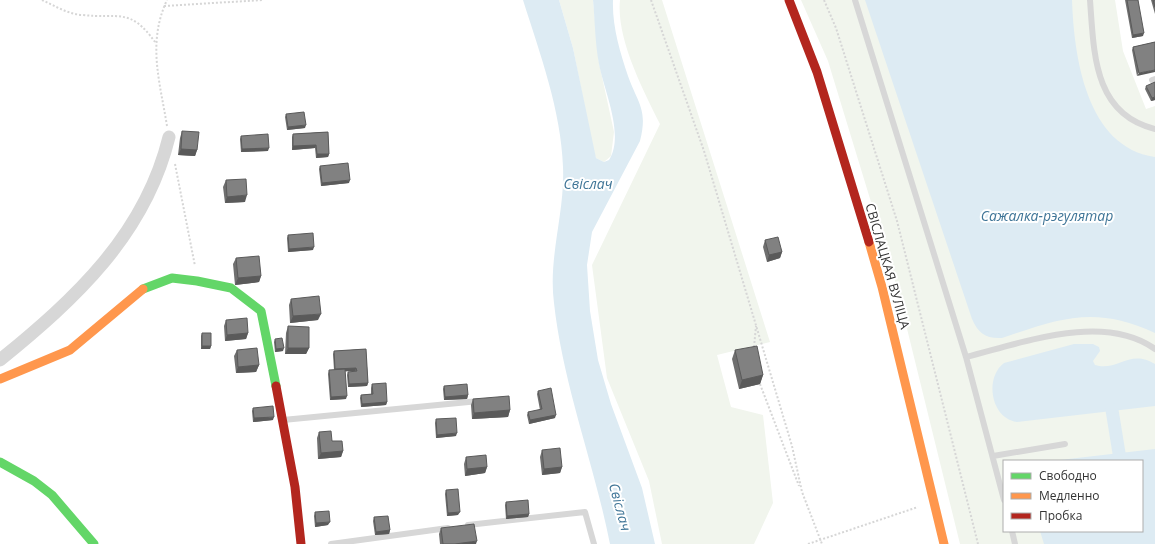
<svg xmlns="http://www.w3.org/2000/svg" width="1155" height="544" viewBox="0 0 1155 544" font-family="'Open Sans',sans-serif">
<style>
.green{fill:#f1f5ed;fill-rule:evenodd}
.water{fill:#ddebf3}
.lines{fill:none;stroke-linecap:round;stroke-linejoin:round}
.canal{stroke:#ddebf3;stroke-width:13}
.path{stroke:#d6d6d6;stroke-width:2;stroke-dasharray:2 2;stroke-linecap:butt}
.lane{stroke:#d7d7d7;stroke-width:6}
.street{stroke:#d7d7d7;stroke-width:13}
.fast{stroke:#63d668;stroke-width:9}
.slow{stroke:#ff974d;stroke-width:9}
.jam{stroke:#b3261e;stroke-width:9}
.wall{fill:#6f6f6f}
.shaded-wall{fill:#5a5a5a}
.building{fill:#818181;stroke:#5a5a5a}
.labels{text-anchor:middle;stroke-width:4;stroke-linejoin:round;paint-order:stroke}
.street-label{font-size:13px;fill:#333;stroke:#fff}
.water-label{font-size:14px;font-style:italic;fill:#3f7597;stroke:#fff}
</style>
<rect width="100%" height="100%" fill="#fff"/>
<!-- green -->
<path class="green" d="M559 0H593L599 63 614 132 611 156 604 162 596 158 594 153 573 48Z
M620 0H662L770 342 717 355 731 407 763 415 773 503 754 544H662L649 481 607 378 592 265 660 124C643 90 616 38 620 0Z
M801 0H1115L1123 51 1146 109 1155 106V544H960L896 284 828 61ZM1004 461H1142V531H1004Z"/>
<!-- water -->
<path class="water" d="M523 0H559L573 48 596 158 604 162 609 160C625 135 604 91 599 64 595 43 595 21 593 0H613C612 26 620 52 628 76 638 104 648 109 640 141L592 232 587 265 590 311 598 360 611 404 642 488 655 544H610C594 463 563 385 554 303 548 257 565 213 563 167 561 110 540 54 523 0Z
M865 0H1072C1074 56 1086 147 1155 157V333C1096 305 1060 318 1002 338 986 339 978 333 972 319Z
M1074 344H1093L1099 347 1100 351 1093 361 1095 365C1117 372 1130 348 1155 364V406L1017 422C991 419 984 378 1004 363Z
M1155 449V544H1044L1040 531H1142V461H1051Z"/>
<g class="lines">
<!-- canal -->
<path class="canal" d="M1112 410 1119 453"/>
<!-- path -->
<path class="path" d="M42 0C55 6 68 14 82 15 119 19 130 7 155 42
M651 0 704 151 792 446 802 492 822 544
M824 0 836 28 897 221 978 544
M164 6 263 0
M167 126C160 82 147 43 167 0
M175 164 195 266
M754 347 756 326
M760 384 799 486
M808 544 918 507"/>
<!-- lane -->
<path class="lane" d="M855 0 966 357 1004 500
M1090 0C1094 52 1093 114 1155 129
M1152 80 1155 79
M966 357C1022 343 1103 312 1155 349
M283 420 479 401
M993 456 1065 444
M468 525 585 512 594 544
M1012 531 1015 544
M331 544 448 528"/>
<!-- street -->
<path class="street" d="M0 360C75 299 145 235 169 137"/>
<!-- fast -->
<path class="fast" d="M143 289 172 278 197 281 231 288 261 311 276 386
M0 462 34 481 52 495 94 544"/>
<!-- slow -->
<path class="slow" d="M869 242 882 287 944 544
M0 379 70 350 143 289"/>
<!-- jam -->
<path class="jam" d="M789 0 817 72 869 242
M276 386 295 487 301 544"/>
</g>
<!-- wall -->
<path class="wall" d="M1125 0H1138L1143 36 1132 38Z
M1151 0H1155V14Z
M1155 42 1137 76 1132 50 1133 47Z
M1146 86 1155 100 1151 101 1145 89Z
M286 114 305 128 287 130 285 117Z
M182 131 197 150 195 156 178 155 180 138Z
M328 132 329 154 328 157 316 158 315 148 292 150V137L293 134Z
M241 136 268 151 241 152 240 139Z
M320 166 349 183 321 186 319 169Z
M226 180 245 202 225 203 223 187Z
M288 235 313 250 288 252 287 238Z
M765 240 782 252 780 258 767 262 763 247Z
M236 258 261 276 259 282 235 285 233 264Z
M291 299 318 320 290 323 289 305Z
M226 320 248 333 246 339 225 341 224 326Z
M288 326 309 348 306 354H285L286 333Z
M202 333 211 346 210 349H201V336Z
M275 339 283 351 275 352 274 342Z
M366 349 368 383 367 386 348 387 347 375 348 372 355 371H345L346 399 330 400 328 374 329 370H334L333 354 334 351Z
M237 350 259 365 256 372 236 373 234 356Z
M735 350 763 375 760 384 739 389 732 359Z
M372 384 387 402 386 405 361 407 360 398 361 395 371 394V388Z
M444 386 468 395 467 399 444 400 443 389Z
M538 391 555 418 529 424 527 415 528 412 540 410 537 394Z
M473 399 510 410 508 417 472 419 471 405Z
M253 408 273 420 253 422 252 411Z
M436 419 456 436 436 438 435 423Z
M319 432 332 441 343 451 341 457 318 459 317 438Z
M542 450 562 467 560 473 542 475 540 457Z
M466 457 487 467 485 473 465 476 464 464Z
M446 490 458 515 447 516 445 494Z
M506 502 529 514 528 517 506 519 505 505Z
M315 512 328 525 315 527 314 516Z
M374 517 390 530 389 534 375 535 373 521Z
M441 528 476 544H440L439 534Z"/>
<!-- shaded-wall -->
<path class="shaded-wall" d="M1144 33 1143 36 1132 38 1133 35Z
M1155 70V72L1137 76 1139 73Z
M1155 97V100L1151 101 1152 98Z
M306 125 305 128 287 130 288 127Z
M316 145 315 148 292 150 293 146Z
M269 148 268 151 241 152 242 149Z
M181 149 197 150 195 156 178 155Z
M317 154H329L328 157 316 158Z
M350 180 349 183 321 186 322 183Z
M247 195 245 202 225 203 227 197Z
M314 247 313 250 288 252 289 249Z
M782 252 780 258 767 262 769 255Z
M261 276 259 282 235 285 238 278Z
M321 314 318 320 290 323 293 316Z
M248 333 246 339 225 341 227 335Z
M202 346H211L210 349H201Z
M284 348 283 351 275 352 276 349Z
M288 348H309L306 354H285Z
M259 365 256 372 236 373 238 367Z
M356 368 355 371 334 372 335 369Z
M763 375 760 384 739 389 742 380Z
M368 383 367 386 348 387 349 384Z
M468 395 467 399 444 400 445 397Z
M347 396 346 399 330 400 331 397Z
M387 402 386 405 361 407 362 404Z
M510 410 508 417 472 419 474 413Z
M556 415 555 418 529 424 530 420Z
M274 417 273 420 253 422 254 418Z
M457 433 456 436 436 438 437 435Z
M343 451 341 457 318 459 321 453Z
M487 467 485 473 465 476 467 469Z
M562 467 560 473 542 475 544 469Z
M460 512 458 515 447 516 448 513Z
M529 514 528 517 506 519 507 516Z
M330 522 328 525 315 527 316 523Z
M390 530 389 534 375 535 376 532Z
M477 541 476 544H455Z"/>
<!-- building -->
<path class="building" d="M1127 0H1138L1144 33 1133 35Z
M1153 0H1155V7Z
M1155 42V70L1139 73 1133 47Z
M1155 82V97L1152 98 1146 86Z
M304 112 306 125 288 127 286 114Z
M182 131 199 132 197 150 181 149Z
M328 132 329 154H317L316 145 293 146V134Z
M268 134 269 148 242 149 241 136Z
M348 163 350 180 322 183 320 166Z
M246 179 247 195 227 197 226 180Z
M313 233 314 247 289 249 288 235Z
M778 237 782 252 769 255 765 240Z
M259 256 261 276 238 278 236 258Z
M319 296 321 314 293 316 291 299Z
M247 318 248 333 227 335 226 320Z
M288 326 309 327V348H288Z
M202 333H211V346H202Z
M282 338 284 348 276 349 275 339Z
M757 346 763 375 742 380 735 350Z
M257 348 259 365 238 367 237 350Z
M366 349 368 383 349 384 348 372 357 371 356 368 335 369 334 351Z
M345 369 347 396 331 397 329 370Z
M386 383 387 402 362 404 361 395 373 394 372 384Z
M467 384 468 395 445 397 444 386Z
M551 388 556 415 530 420 528 412 542 409 538 391Z
M509 396 510 410 474 413 473 399Z
M273 406 274 417 254 418 253 408Z
M456 418 457 433 437 435 436 419Z
M331 431 332 441H342L343 451 321 453 319 432Z
M560 448 562 467 544 469 542 450Z
M486 455 487 467 467 469 466 457Z
M458 489 460 512 448 513 446 490Z
M528 500 529 514 507 516 506 502Z
M329 511 330 522 316 523 315 512Z
M388 516 390 530 376 532 374 517Z
M474 524 477 541 455 544H443L441 528Z"/>
<g class="labels">
<!-- street labels -->
<g class="street-label">
<text transform="translate(888 266) rotate(74)" y="5">СВІСЛАЦКАЯ ВУЛІЦА</text>
</g>
<!-- water labels -->
<g class="water-label">
<text x="588" y="189">Свіслач</text>
<text x="1047" y="221">Сажалка-рэгулятар</text>
<text transform="translate(620 507) rotate(75)" y="5">Свіслач</text>
</g>
</g>
<!-- legend -->
<rect x="1003" y="460" width="140" height="72" fill="#ffffff" stroke="#adadad"/>
<rect x="1011" y="473" width="20" height="6" fill="#63d668" stroke="#adadad"/>
<text x="1039" y="480" font-size="12" fill="#333333">Свободно</text>
<rect x="1011" y="493" width="20" height="6" fill="#ff974d" stroke="#adadad"/>
<text x="1039" y="500" font-size="12" fill="#333333">Медленно</text>
<rect x="1011" y="513" width="20" height="6" fill="#b3261e" stroke="#adadad"/>
<text x="1039" y="520" font-size="12" fill="#333333">Пробка</text>
</svg>
